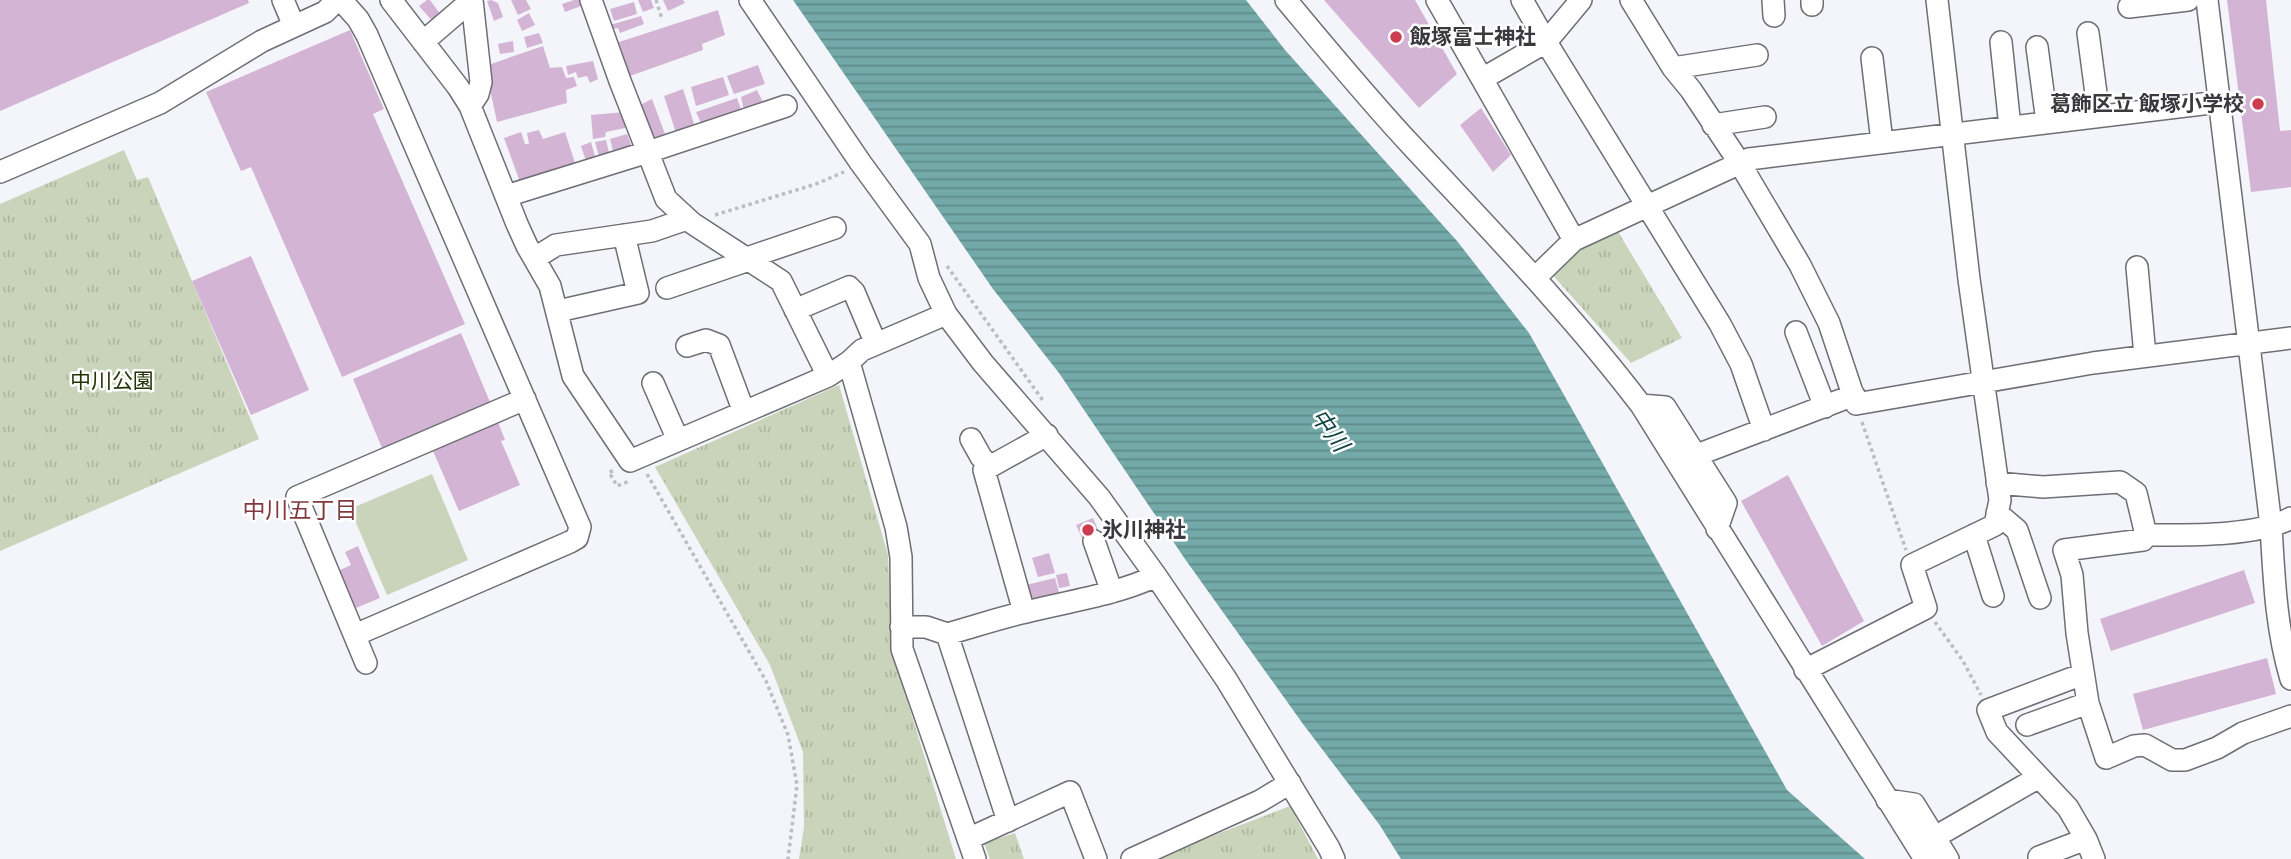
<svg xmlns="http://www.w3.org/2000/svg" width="2291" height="859" viewBox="0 0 2291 859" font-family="'DM Sans','Noto Sans JP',sans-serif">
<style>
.grass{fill:url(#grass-tufts)}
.pitch{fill:#cad4ba}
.water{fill:url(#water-rules)}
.building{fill:#d4b4d4}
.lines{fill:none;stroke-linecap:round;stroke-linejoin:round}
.minor-casing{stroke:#6e6e74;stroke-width:24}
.path{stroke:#bcbcc2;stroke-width:3.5;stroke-dasharray:3.5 3.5;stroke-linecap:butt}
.minor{stroke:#fff;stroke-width:21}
.poi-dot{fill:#cd3c4e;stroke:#fff;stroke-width:2.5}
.labels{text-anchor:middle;stroke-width:5;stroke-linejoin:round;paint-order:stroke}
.poi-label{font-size:21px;font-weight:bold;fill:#3a3a3d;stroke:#fff;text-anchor:start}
.park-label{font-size:21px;fill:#243205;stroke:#fff}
.water-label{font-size:23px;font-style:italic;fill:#0f4242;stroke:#fff}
.neighbourhood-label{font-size:23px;fill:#80383c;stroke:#fff}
</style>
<defs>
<pattern id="grass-tufts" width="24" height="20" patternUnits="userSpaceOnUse" patternTransform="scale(1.75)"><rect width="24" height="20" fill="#cad4ba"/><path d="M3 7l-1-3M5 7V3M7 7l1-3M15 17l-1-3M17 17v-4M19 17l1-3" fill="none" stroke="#aeb7a1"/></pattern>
<pattern id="water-rules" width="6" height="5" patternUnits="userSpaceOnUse" patternTransform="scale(1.75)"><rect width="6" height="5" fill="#73a9a8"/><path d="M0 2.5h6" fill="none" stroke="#5f8b8a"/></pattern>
</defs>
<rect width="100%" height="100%" fill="#f4f4fb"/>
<!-- grass -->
<path class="grass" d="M124 150 137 180 148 177 259 439 0 551V204Z
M1614 225 1682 338 1631 363 1549 271Z
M839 385 888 555 892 651 956 859H799L804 827 803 752 770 665 655 467Z
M1290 806 1318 859H1152Z
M1015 833 1024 859H990L984 843Z"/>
<!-- pitch -->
<path class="pitch" d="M432 474 468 560 387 595 350 509Z"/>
<!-- water -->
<path class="water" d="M793 0H1246L1285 50 1457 241 1529 333 1787 790 1865 859H1401L1379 824 1303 724 1185 559 1059 373 993 289Z"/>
<!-- building -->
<path class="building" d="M0 0H248L249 3 0 111Z
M427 0H430L443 18 437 26 419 6Z
M491 0 498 3 503 17 494 21 487 1Z
M511 0H526L531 9 518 15Z
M574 0H580L581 6 565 12 562 4Z
M638 0H651L654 8 643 12Z
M663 0H683L685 3 668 11Z
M1324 0H1415L1457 74 1419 108Z
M2227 0H2266L2280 131 2291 130V187L2251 192Z
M634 2 637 14 614 21 610 9Z
M718 10 725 35 702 44 703 50 630 76 619 42Z
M529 13 535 25 522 31 517 20Z
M641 16 644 24 620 33 618 28 613 29 610 25Z
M350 30 384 109 373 114 465 324 342 377 251 167 241 171 206 92Z
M539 33 543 43 527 48 524 37Z
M513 41 514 52 500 54 498 44Z
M543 46 550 68 562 67 566 78 574 77 577 86 566 90 567 103 497 122 485 66Z
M593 61 598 79 590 83 587 76 578 78 576 72 568 75 566 66Z
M758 65 765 84 734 94 727 76Z
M723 77 729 95 696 106 691 87Z
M683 89 696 130 677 136 664 96Z
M757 90 765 106 744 110 741 97Z
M737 98 743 115 703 127 696 112Z
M652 99 665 134 651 138 638 106Z
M1481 108 1511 155 1493 172 1460 125Z
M625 112V128L606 132 605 137 593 139 591 115Z
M539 130 543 139 565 132 575 163 520 182 504 138 521 132 525 144H529L527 133Z
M627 134 633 150 614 155 610 139Z
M606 140 610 157 600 160 595 142Z
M591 142 596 160 587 164 581 146Z
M251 256 309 390 251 415 192 281Z
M461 333 490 402 382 448 353 379Z
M498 422 505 440 501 441 520 485 459 511 433 451Z
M1788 475 1864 621 1822 646 1741 501Z
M1093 518 1100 534 1083 540 1076 525Z
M358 546 380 598 356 608 340 570 351 565 345 552Z
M1049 553 1055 573 1038 577 1032 558Z
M2244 570 2255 603 2111 651 2100 619Z
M1067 573 1070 586 1059 588 1056 575Z
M1055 578 1060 596 1031 603 1026 585Z
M2267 658 2276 694 2143 730 2133 694Z"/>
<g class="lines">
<!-- minor casing -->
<g class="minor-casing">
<path id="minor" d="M283 0 294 26
M341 0 358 19 367 35 580 527 577 538 570 542 355 635
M391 0 458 87 470 106 517 224 527 246 550 286 573 376 630 461 828 376 849 362 862 350 946 314
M591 0 620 81 666 199 692 223 781 281 828 376
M750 0 860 162 920 244 929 278 946 314 983 363 1099 497 1156 576 1226 679 1329 848 1334 859
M1286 0C1327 49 1368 99 1412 146 1490 230 1571 313 1641 405L1925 859
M1437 0 1574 240
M1522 0 1546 42 1720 324 1741 364 1764 430
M1631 0 1673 68 1691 90 1739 162 1800 265 1829 323 1856 404 2093 363 2291 338
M1773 0 1774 16
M1812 0V5
M2207 0 2271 526C2274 578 2276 629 2291 679
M2129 7 2188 0
M2088 33 2099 116
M423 42 472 0
M2001 42 2010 127
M2037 47 2047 122
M1872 58 1882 142
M1673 68 1757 55
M1482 79 1546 42 1581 0
M470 106 478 94 481 82 472 0
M1713 125 1765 117
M0 172 160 103 262 41 325 12 337 0
M506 196 648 152 786 106
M535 258 556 245 652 231 687 219
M747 258 835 228
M2137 267 2145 356
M1535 278 1574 240 1749 159 2219 102
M667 288 749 260
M795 310 849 287 854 292 876 344
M558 311 638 293 624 235
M1796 332 1825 407
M687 346 706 340 719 345 744 412
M849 362 896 527 901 557 902 649 975 859
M653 383 678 440
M1641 405 1665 407 1726 503 1717 529
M971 439 981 457 990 467
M1697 455 1854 395
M1997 483 2043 487 2120 482 2136 493 2146 535
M1997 513 2017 530 2040 598
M2291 518C2257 537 2185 535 2146 535L2143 540 2064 550 2072 575 2077 633 2088 703 2106 758 2134 746 2145 745 2172 760H2185L2217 748 2243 733 2291 716
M1974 535 1993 596
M1094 541 1112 592
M1024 612 984 470 1047 435
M901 627H926L947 634 1008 821
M947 634C973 627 999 618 1026 612 1070 601 1115 595 1156 576
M366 663 297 497 525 399
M1805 670 1926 608 1912 565 1995 525 2000 500 1969 279 1937 0
M2083 674 1988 710 1997 732 2068 808 2086 839 2094 859
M2027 725 2088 703
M1887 800 1914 804 1948 859
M1935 837 2039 777
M968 839 1070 792 1096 859
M2039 857 2086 839
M1132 859 1260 801 1290 783"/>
</g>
<!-- path -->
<path class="path" d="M656 0 662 19
M715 215 816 184 844 172
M947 266 1044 402
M1862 422 1906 550
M613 471 609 472 617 486 630 481
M647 474 766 681 788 735 797 785 788 859
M1935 622 1963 661 1981 695"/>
<!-- minor -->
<use href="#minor" class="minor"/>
</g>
<!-- markers -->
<g class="poi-dot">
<circle cx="1396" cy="37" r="7"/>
<circle cx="2258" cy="104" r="7"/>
<circle cx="1088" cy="530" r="7"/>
</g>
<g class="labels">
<!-- poi labels -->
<g class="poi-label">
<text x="1410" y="44">飯塚冨士神社</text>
<text x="2244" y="111" text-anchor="end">葛飾区立 飯塚小学校</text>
<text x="1102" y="537">氷川神社</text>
</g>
<!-- park labels -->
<g class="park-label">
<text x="112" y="388">中川公園</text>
</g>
<!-- water labels -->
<g class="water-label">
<text transform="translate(1330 430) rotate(54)" y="8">中川</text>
</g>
<!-- neighbourhood labels -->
<g class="neighbourhood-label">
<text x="300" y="518">中川五丁目</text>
</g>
</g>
</svg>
